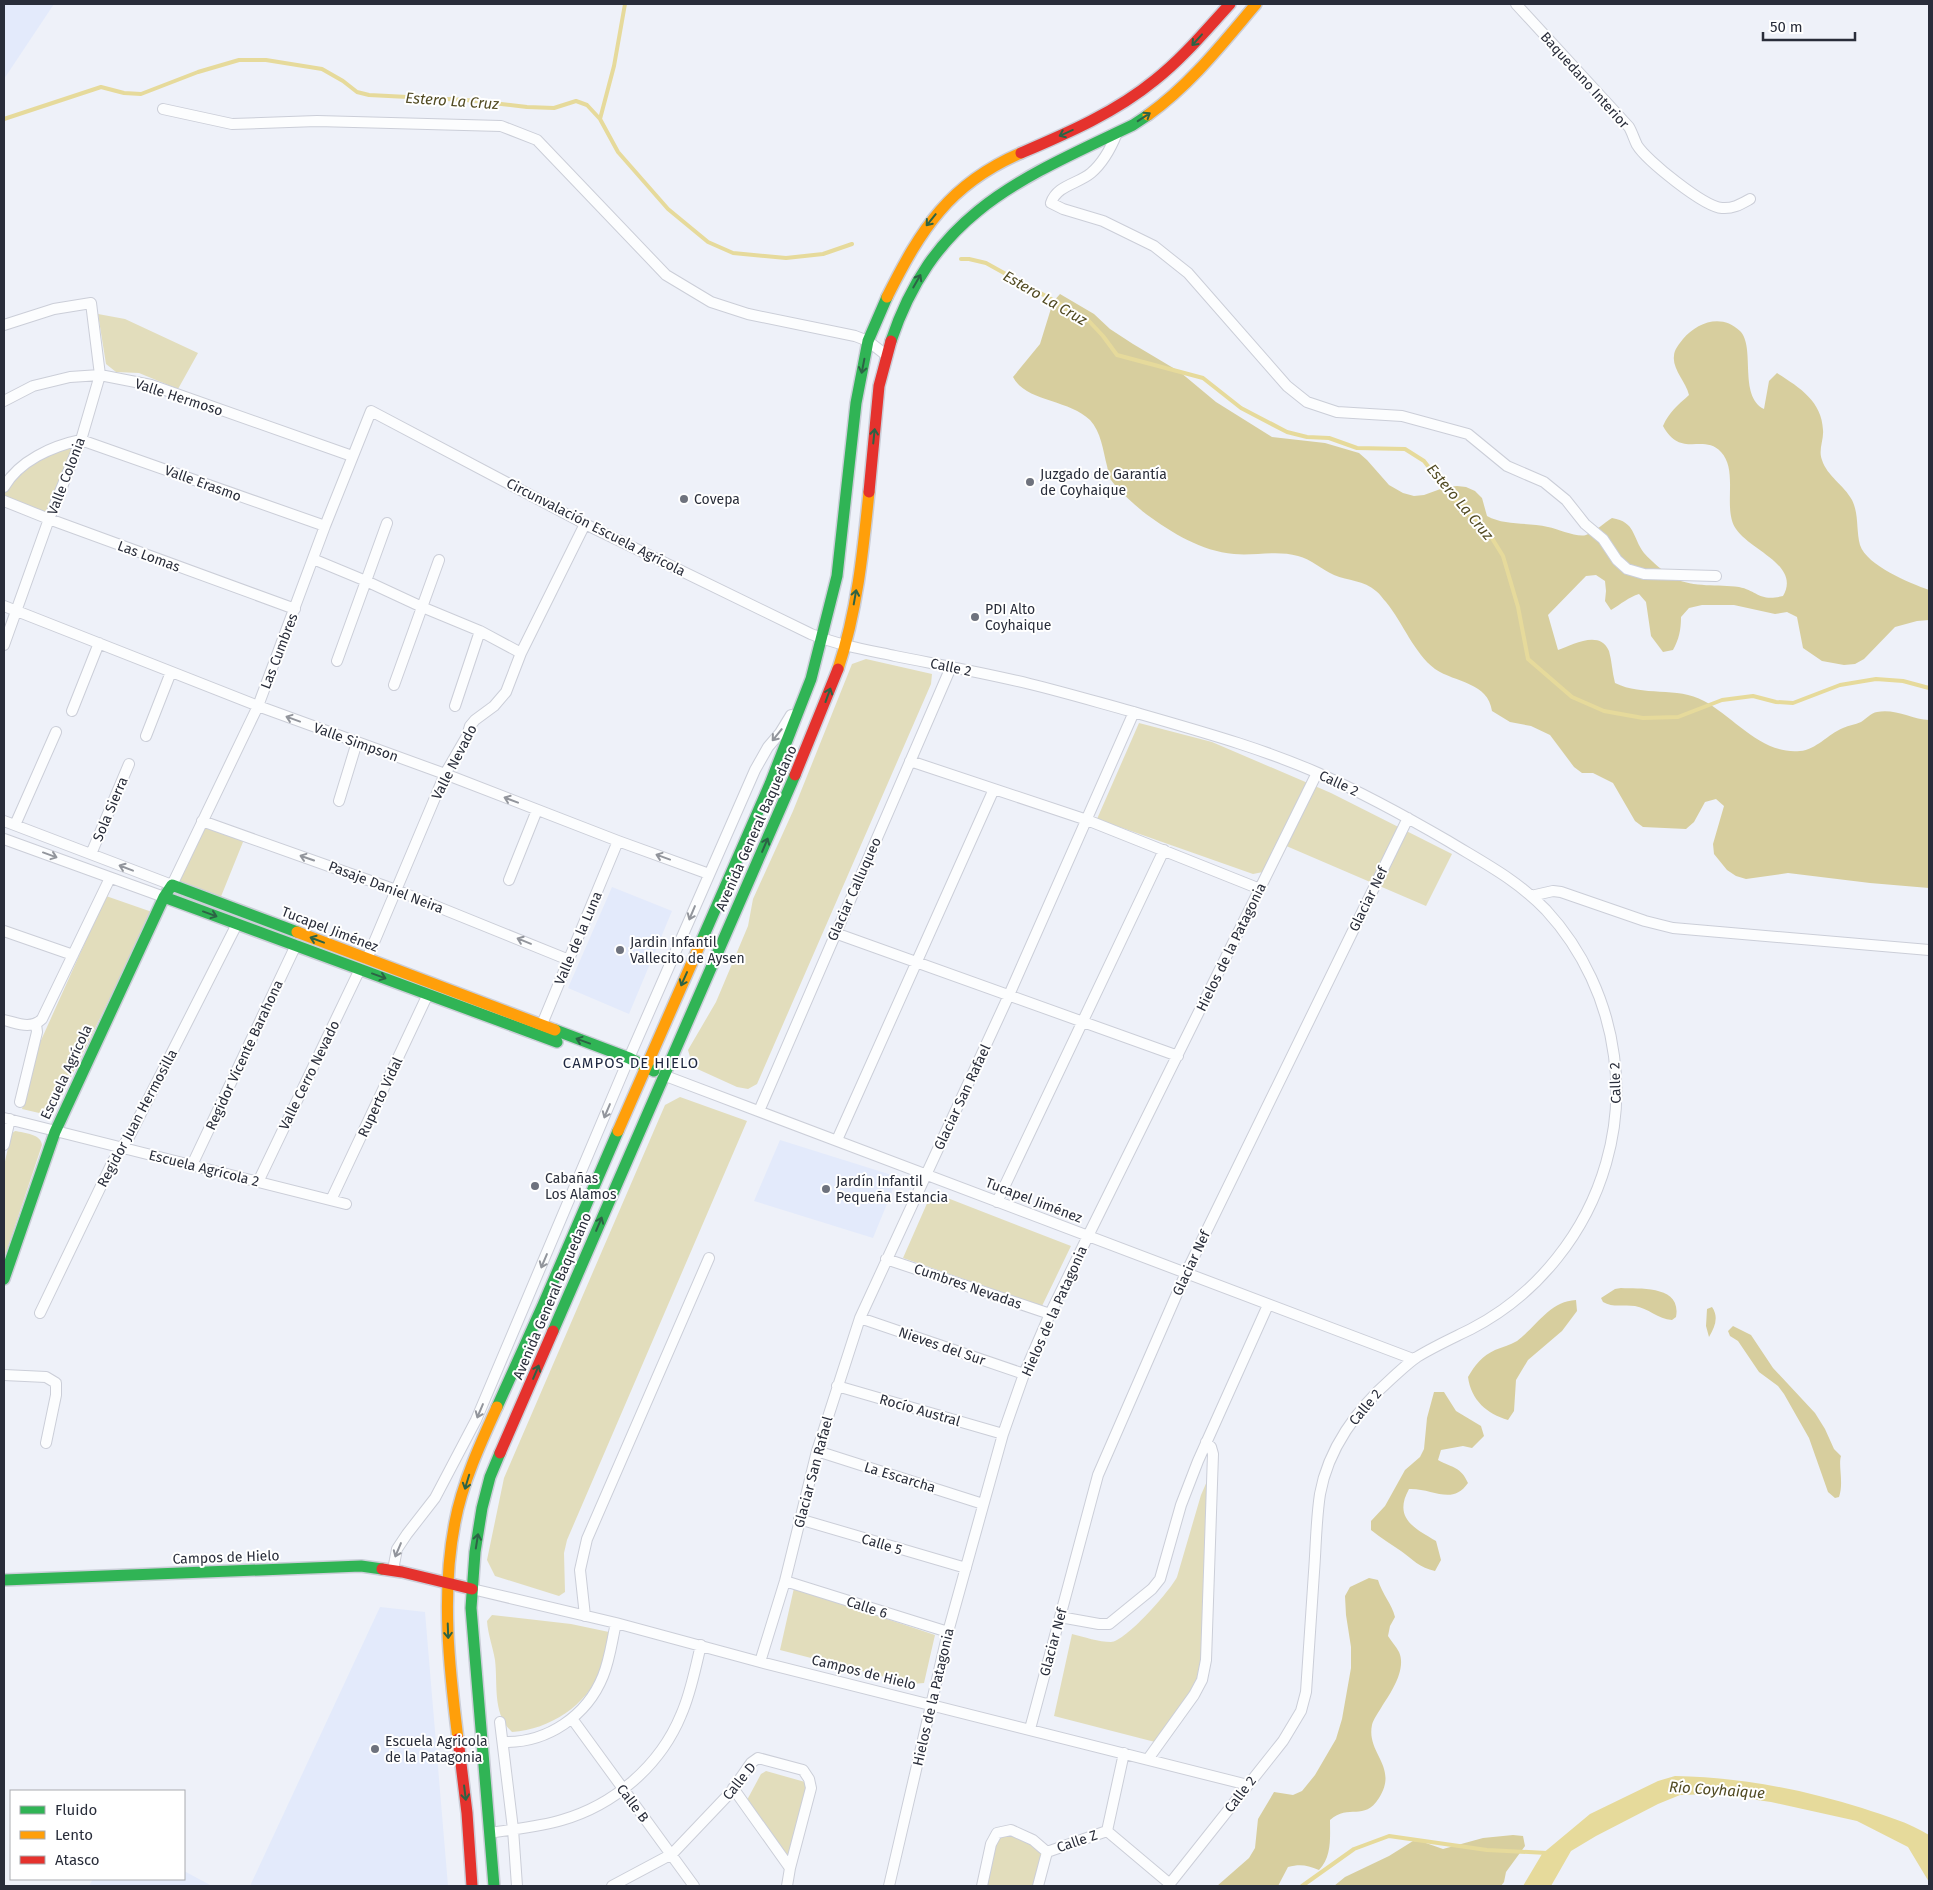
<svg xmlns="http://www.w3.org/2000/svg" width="1933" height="1890" viewBox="0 0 1933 1890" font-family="'Fira Sans',sans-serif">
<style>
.built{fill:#e3eafb}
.green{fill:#e2ddbc}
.forest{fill:#d7ce9e}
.water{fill:#e6da9b}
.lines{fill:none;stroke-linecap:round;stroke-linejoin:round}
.stream{stroke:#e6da9b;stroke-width:4}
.street-casing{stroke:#cbced8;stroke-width:12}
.fast-casing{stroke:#cbced8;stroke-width:14}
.slow-casing{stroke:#cbced8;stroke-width:14}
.jam-casing{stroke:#cbced8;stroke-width:14}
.street{stroke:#fcfdfe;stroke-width:10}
.fast{stroke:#30b455;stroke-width:11}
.slow{stroke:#ff9f0a;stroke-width:11}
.jam{stroke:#e5322d;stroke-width:11}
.oneway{stroke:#2c6345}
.oneway2{stroke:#92959c}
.poi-dot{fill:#6e727d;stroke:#fff;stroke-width:2}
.labels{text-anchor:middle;stroke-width:4;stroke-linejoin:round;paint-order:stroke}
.street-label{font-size:14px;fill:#292d3a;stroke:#fff}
.poi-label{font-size:14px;fill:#292d3a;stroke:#fff;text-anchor:start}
.water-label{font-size:15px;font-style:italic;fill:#514a22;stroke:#fff}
.neighbourhood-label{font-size:15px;letter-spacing:1px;fill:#1f2841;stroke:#fff}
</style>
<rect width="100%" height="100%" fill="#eef1f9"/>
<!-- built -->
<path class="built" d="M4 4H54L4 79Z
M612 887 672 911 629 1014 568 988Z
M780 1140 898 1177 873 1238 754 1201Z
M380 1607 425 1612 448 1886H250Z
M184 1871 212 1886H89L93 1879H184Z"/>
<!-- green -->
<path class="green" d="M98 314 125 319 198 353 178 389 139 373 116 372 106 364Z
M79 441 48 518 4 500V489L37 458Z
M866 659 932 674 931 684 757 1084 748 1089 737 1087 693 1067 688 1050 716 1002 748 926 753 899 793 811 852 664Z
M1139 723 1212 742 1331 793 1452 854 1426 906 1277 842 1263 872 1253 874 1097 819Z
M203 824 245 837 220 899 177 883Z
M106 896 152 912 52 1116 22 1109 38 1047Z
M680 1097 747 1121 567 1540 564 1553 565 1592 559 1596 495 1576 487 1560 504 1478 665 1105Z
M15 1131C25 1133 41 1134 42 1145L4 1259V1166L11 1134Z
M932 1192 1071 1246 1042 1306 903 1258Z
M1208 1479 1204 1653 1197 1686 1155 1742 1054 1716 1072 1634C1084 1637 1099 1642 1111 1642 1125 1642 1170 1591 1177 1577L1201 1495Z
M794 1588 935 1635 924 1683 912 1684 780 1650Z
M492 1615 571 1624 609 1632C607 1644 607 1660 601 1671 585 1706 551 1729 512 1732 492 1714 498 1684 495 1660 493 1647 488 1635 487 1621Z
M766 1771 805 1782 809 1785 789 1858 747 1800 761 1774Z
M1011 1833 1032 1842 1044 1853 1034 1886H985L994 1846 999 1837Z"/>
<!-- forest -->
<path class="forest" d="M1060 294 1094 314 1110 329 1133 344 1180 372 1216 402 1272 437 1325 443 1359 453 1367 460 1389 485 1403 493 1414 496 1424 495 1446 487 1457 486 1466 487 1475 491 1482 498 1487 516C1505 526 1528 522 1548 527 1558 529 1578 538 1586 535 1595 532 1604 523 1612 518 1636 522 1632 537 1644 553 1652 562 1664 572 1674 578 1694 588 1718 584 1739 587 1758 591 1759 602 1783 596 1801 565 1751 551 1736 529 1722 509 1739 471 1721 452 1703 433 1681 459 1663 426 1669 412 1678 405 1689 395 1686 382 1672 369 1674 356 1674 350 1679 344 1683 339 1697 322 1722 313 1740 331 1756 347 1738 396 1764 409L1769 381 1777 373C1799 387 1822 401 1823 430 1824 440 1818 450 1822 460 1827 476 1844 485 1852 500 1859 514 1856 530 1860 545 1867 566 1910 583 1929 590V620L1917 621 1895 627 1864 659 1855 664 1844 665 1822 661 1803 648 1797 617 1787 612 1775 614 1734 605H1702L1689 608 1681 617C1681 630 1679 639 1673 650L1663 652 1651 636 1646 602 1639 594C1629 597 1621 604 1611 610L1605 601 1606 591 1605 581 1596 575 1586 576 1548 615 1558 650C1572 645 1600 629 1609 651 1612 661 1612 672 1615 683 1643 697 1677 686 1704 701 1734 717 1762 755 1800 751 1816 750 1828 734 1843 728 1849 725 1855 725 1861 722 1866 719 1871 713 1877 712 1894 708 1912 719 1929 720V888L1870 883 1788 873 1746 879 1736 876 1727 870 1714 854 1713 844 1724 806 1716 799 1705 802 1694 822 1686 829 1643 827 1635 821 1613 783 1593 773H1582L1574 767 1550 735 1531 726 1510 722 1492 711C1488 682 1456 683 1435 669 1414 653 1403 623 1386 602 1383 599 1380 594 1376 591 1364 580 1348 581 1334 575 1322 570 1311 559 1298 556 1277 550 1255 556 1234 554 1201 551 1172 533 1146 514 1138 508 1116 488 1111 480 1108 476 1108 470 1107 466 1103 450 1101 432 1090 420 1069 399 1026 402 1013 377L1040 344 1053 302Z
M1621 1288C1640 1289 1682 1285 1676 1317L1672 1320C1658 1319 1648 1308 1635 1306 1624 1304 1613 1308 1603 1302L1601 1298 1615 1289Z
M1576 1300 1577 1311 1562 1331 1528 1360 1516 1380 1514 1411 1508 1420C1487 1414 1471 1400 1468 1377 1475 1365 1482 1356 1495 1350 1502 1347 1510 1345 1517 1341 1537 1326 1550 1301 1576 1300Z
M1712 1307C1719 1317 1715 1327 1709 1337L1706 1326 1707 1309Z
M1733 1326 1751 1335 1773 1368 1815 1413 1825 1429 1834 1449 1841 1456C1838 1465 1844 1483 1839 1497L1835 1498 1828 1492 1809 1438 1784 1394 1778 1386 1759 1372 1738 1341 1730 1336 1728 1331Z
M1434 1392H1444L1456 1411 1481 1426 1484 1436 1472 1448 1463 1446 1441 1450 1438 1460C1453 1468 1461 1467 1468 1483 1452 1506 1433 1488 1409 1489 1393 1518 1414 1528 1436 1541L1441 1560 1435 1571C1420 1568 1412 1559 1401 1551 1391 1544 1381 1538 1371 1530V1521L1385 1506 1405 1470 1420 1457 1424 1449 1427 1418Z
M1369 1578 1378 1580C1382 1594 1392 1604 1395 1617L1390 1626 1388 1636C1391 1641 1396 1646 1399 1652 1407 1670 1390 1694 1381 1708 1378 1713 1373 1720 1372 1725 1366 1753 1399 1767 1379 1798 1364 1822 1349 1803 1330 1820 1330 1838 1332 1856 1319 1870 1307 1865 1300 1864 1288 1867L1278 1886H1217L1249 1858 1255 1848 1258 1819 1274 1792 1293 1795 1302 1791 1315 1775 1336 1739 1342 1719 1351 1668V1647L1346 1615 1345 1596 1350 1587Z
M1513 1835 1523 1836 1525 1846 1506 1872 1504 1882 1501 1886H1334L1345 1877 1389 1856 1413 1841 1423 1842 1443 1849 1483 1838Z"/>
<!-- water -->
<path class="water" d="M1675 1776C1739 1777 1801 1789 1862 1808 1886 1816 1908 1822 1929 1835V1882L1908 1847 1857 1821 1771 1802 1715 1794 1680 1795 1658 1804 1596 1836 1571 1851 1551 1886H1523L1542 1854 1590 1814 1658 1781Z"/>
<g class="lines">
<!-- stream -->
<path class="stream" d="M4 119 101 87 124 93 141 94 198 72 239 60H266L322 69 343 81 357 92 369 95 466 100 527 107 554 108 576 101 587 105 600 119 618 152 668 209 708 242 733 253 786 258 823 254 852 244
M600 119 614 66 625 4
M961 259H969L986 263 1087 319 1103 336 1117 355 1203 378 1241 408 1287 432 1307 437 1329 438 1357 448 1405 449 1424 461 1453 498 1485 527 1503 556 1518 607 1528 659 1572 697 1604 711 1643 718 1678 717 1722 700 1753 696 1776 702 1793 703 1840 685 1876 679 1903 681 1929 688
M1302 1886 1354 1849 1389 1836 1487 1850 1547 1853"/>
<!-- street casing -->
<g class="street-casing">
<path id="street" d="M1516 4 1629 127C1632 132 1634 139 1637 145 1646 160 1704 207 1722 208 1733 209 1741 204 1750 199
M163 109 232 124 317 121 501 126 537 140 666 275 711 302 748 314 855 336 868 341 886 355
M1117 133C1111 148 1104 162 1091 173 1078 184 1057 185 1051 203L1063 209 1103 221 1154 246 1188 273 1287 386 1307 402 1337 412 1402 416 1468 434 1507 466 1544 482 1566 500 1585 524 1603 539 1617 560 1627 569 1644 574 1716 576
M4 325 54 309 91 303 100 375 81 440 49 519 4 645
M4 401 33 386 70 377 100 375 151 385 352 456
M4 487C19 461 52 446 81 440L325 526
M4 501 49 519 295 609
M313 559 366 581 422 607 480 631 521 653
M4 606 258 706 445 774 618 841 709 874
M337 661 387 523
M394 685 439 560
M455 706 480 631
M72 711 99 643
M146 736 171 672
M910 761 1087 820 1260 889
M339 801 357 742
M4 821 172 885 258 706 325 526 371 411 585 524 811 634C838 645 867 650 895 656 940 665 985 673 1030 684 1063 692 1097 702 1130 711 1195 730 1256 746 1318 773 1363 793 1405 816 1448 841 1484 863 1516 879 1546 910 1583 950 1607 1002 1614 1056 1624 1128 1602 1202 1557 1258 1534 1287 1504 1312 1471 1329 1453 1338 1435 1346 1417 1357 1408 1363 1400 1371 1391 1379 1357 1409 1328 1449 1320 1494 1316 1520 1316 1546 1314 1572 1311 1612 1309 1652 1306 1692L1301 1711 1283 1741 1168 1886
M202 821 396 890 569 960
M15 825 56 732
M4 839 164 897
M91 854 129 764
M509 880 537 810
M1531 896 1553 891 1561 892 1645 921 1673 928 1929 950
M4 931 73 955
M835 933 1178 1056
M367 959 445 774 467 736 470 726 475 720 494 706 506 692 521 653 585 524
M4 1020C17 1023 31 1030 42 1019L110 878
M540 1029 618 841
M663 1075 1413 1359
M20 1102 37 1032 36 1024
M759 1111 951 667
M4 1118 346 1204
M837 1140 994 789
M4 1145 10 1119
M192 1165 296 945
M258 1182 360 969
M331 1200 428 994
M997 1202 1164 850
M886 1259 1050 1314
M40 1313 113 1161 129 1137 237 924
M860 1318 1024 1374
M4 1375 46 1377 56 1383V1395L46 1443
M837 1386 1003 1434
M817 1451 983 1504
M799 1519 966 1568
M393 1570 397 1549 407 1534 435 1498 476 1420 629 1058 755 770 768 747 780 733 791 715
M785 1581 948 1632
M472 1589 616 1623 760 1662 1248 1785
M585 1616 580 1570 587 1539 709 1258
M1060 1617 1099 1624H1109L1152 1589 1160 1579 1181 1505 1198 1461 1268 1305
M760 1662 785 1581 817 1451 860 1318 1009 995 1134 712
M573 1720 694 1886
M500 1722 513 1829 517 1886
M1030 1729 1098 1475 1186 1273 1408 818
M504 1742C547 1743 587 1716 603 1676 610 1659 612 1640 616 1623
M1124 1753 1107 1831 1170 1884
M1148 1759 1194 1695 1202 1680 1206 1660 1213 1454 1211 1447 1206 1442
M733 1788 790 1868
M490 1833C514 1829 539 1827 562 1820 614 1805 660 1766 681 1715 691 1693 695 1669 701 1645
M1047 1852 1107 1831
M612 1886 672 1854 730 1793 751 1763 758 1758 803 1770 809 1779 811 1788 790 1868 787 1886
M889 1886 948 1632 1003 1434 1024 1374 1050 1314 1088 1236 1317 773
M982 1886 991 1844 997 1833 1011 1830 1033 1840 1047 1852 1038 1886"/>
</g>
<!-- fast casing -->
<g class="fast-casing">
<path id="fast" d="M891 341C934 212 1020 179 1133 125L1148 115
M164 897 557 1042
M701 942 770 784 811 679 837 576 856 403 868 341 887 297
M555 1030 629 1058 654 1071
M4 1279 55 1132 164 897 172 885 297 932
M553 1331 795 775
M497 1407 543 1305 618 1131
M4 1580 361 1566 382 1569
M494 1886 471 1608 475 1552 482 1508 490 1477 500 1453"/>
</g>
<!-- slow casing -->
<g class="slow-casing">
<path id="slow" d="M1148 115C1191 84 1222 44 1256 4
M887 297C921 229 949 184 1021 153
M838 669C857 612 863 552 869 492
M297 932 555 1030
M618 1131 701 942
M458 1739C449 1667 441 1593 455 1522 462 1484 481 1442 497 1407"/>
</g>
<!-- jam casing -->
<g class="jam-casing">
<path id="jam" d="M1021 153C1068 133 1116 112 1155 80 1183 58 1206 30 1230 4
M869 492 879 386 891 341
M795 775 838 669
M500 1453 553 1331
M382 1569 402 1572 472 1589
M458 1739 467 1813 472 1886"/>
</g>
<!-- street -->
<use href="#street" class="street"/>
<!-- fast -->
<use href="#fast" class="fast"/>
<!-- slow -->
<use href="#slow" class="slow"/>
<!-- jam -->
<use href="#jam" class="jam"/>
</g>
<!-- one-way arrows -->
<defs><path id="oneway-shaft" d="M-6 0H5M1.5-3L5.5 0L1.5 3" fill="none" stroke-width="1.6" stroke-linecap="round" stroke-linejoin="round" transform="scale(1.25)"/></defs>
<g class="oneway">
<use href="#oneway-shaft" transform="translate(1197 40) rotate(132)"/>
<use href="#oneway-shaft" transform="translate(1144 117) rotate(-33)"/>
<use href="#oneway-shaft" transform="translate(1066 133) rotate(156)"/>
<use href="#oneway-shaft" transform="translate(931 220) rotate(129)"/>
<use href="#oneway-shaft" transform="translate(917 281) rotate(-60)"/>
<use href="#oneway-shaft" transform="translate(863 366) rotate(101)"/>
<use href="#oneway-shaft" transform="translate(874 436) rotate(-84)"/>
<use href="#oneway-shaft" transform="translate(855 597) rotate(-80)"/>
<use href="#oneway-shaft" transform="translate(828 695) rotate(-70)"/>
<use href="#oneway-shaft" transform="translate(765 845) rotate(-67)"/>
<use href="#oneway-shaft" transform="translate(210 914) rotate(20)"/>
<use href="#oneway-shaft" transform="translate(317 940) rotate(-159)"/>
<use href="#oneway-shaft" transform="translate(379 976) rotate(20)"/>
<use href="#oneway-shaft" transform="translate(684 979) rotate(114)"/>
<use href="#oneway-shaft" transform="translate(583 1041) rotate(-160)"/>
<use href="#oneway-shaft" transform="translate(599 1224) rotate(-67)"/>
<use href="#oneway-shaft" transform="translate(536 1372) rotate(-67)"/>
<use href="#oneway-shaft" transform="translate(467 1482) rotate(107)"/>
<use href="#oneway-shaft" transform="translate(477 1541) rotate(-81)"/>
<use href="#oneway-shaft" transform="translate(448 1631) rotate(88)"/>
<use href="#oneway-shaft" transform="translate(465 1793) rotate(83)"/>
</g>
<g class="oneway2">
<use href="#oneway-shaft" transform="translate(293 719) rotate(-160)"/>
<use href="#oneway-shaft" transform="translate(777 735) rotate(129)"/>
<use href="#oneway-shaft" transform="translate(511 800) rotate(-159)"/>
<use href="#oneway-shaft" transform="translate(50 855) rotate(20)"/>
<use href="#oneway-shaft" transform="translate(663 857) rotate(-160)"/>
<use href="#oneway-shaft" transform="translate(307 858) rotate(-161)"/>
<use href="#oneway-shaft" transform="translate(126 868) rotate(-159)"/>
<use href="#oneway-shaft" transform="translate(692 913) rotate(113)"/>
<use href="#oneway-shaft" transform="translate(524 941) rotate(-158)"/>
<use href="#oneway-shaft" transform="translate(607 1111) rotate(113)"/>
<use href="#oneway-shaft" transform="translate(544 1261) rotate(113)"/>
<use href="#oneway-shaft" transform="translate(480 1411) rotate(113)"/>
<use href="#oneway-shaft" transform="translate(398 1550) rotate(113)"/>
</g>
<!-- markers -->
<g class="poi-dot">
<circle cx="1030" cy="482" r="5"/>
<circle cx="684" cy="499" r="5"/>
<circle cx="975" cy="617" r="5"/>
<circle cx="620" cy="950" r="5"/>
<circle cx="535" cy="1186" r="5"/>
<circle cx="826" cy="1189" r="5"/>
<circle cx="375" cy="1749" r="5"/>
</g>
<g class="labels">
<!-- street labels -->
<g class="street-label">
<text transform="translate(1585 80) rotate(48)" y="5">Baquedano Interior</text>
<text transform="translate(179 397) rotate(18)" y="5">Valle Hermoso</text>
<text transform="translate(66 476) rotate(-69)" y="5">Valle Colonia</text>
<text transform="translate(203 483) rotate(20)" y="5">Valle Erasmo</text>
<text transform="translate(596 527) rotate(27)" y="5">Circunvalación Escuela Agrícola</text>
<text transform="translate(149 556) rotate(20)" y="5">Las Lomas</text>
<text transform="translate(279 651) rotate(-69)" y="5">Las Cumbres</text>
<text transform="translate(951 667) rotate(12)" y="5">Calle 2</text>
<text transform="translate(356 742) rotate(20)" y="5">Valle Simpson</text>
<text transform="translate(454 762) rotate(-63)" y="5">Valle Nevado</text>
<text transform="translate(1339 783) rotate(25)" y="5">Calle 2</text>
<text transform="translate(110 809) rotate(-67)" y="5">Sola Sierra</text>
<text transform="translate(756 828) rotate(-66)" y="5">Avenida General Baquedano</text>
<text transform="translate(386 887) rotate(21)" y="5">Pasaje Daniel Neira</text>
<text transform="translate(854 889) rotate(-66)" y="5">Glaciar Calluqueo</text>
<text transform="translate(1368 899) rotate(-64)" y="5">Glaciar Nef</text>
<text transform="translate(330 929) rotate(21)" y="5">Tucapel Jiménez</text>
<text transform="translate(578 938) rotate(-67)" y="5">Valle de la Luna</text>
<text transform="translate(1231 947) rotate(-64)" y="5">Hielos de la Patagonia</text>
<text transform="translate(244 1055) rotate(-65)" y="5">Regidor Vicente Barahona</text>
<text transform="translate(66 1072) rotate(-65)" y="5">Escuela Agrícola</text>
<text transform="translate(309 1075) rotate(-64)" y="5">Valle Cerro Nevado</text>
<text transform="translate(1615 1083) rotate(-92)" y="5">Calle 2</text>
<text transform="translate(380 1097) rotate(-65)" y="5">Ruperto Vidal</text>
<text transform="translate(962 1097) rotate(-65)" y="5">Glaciar San Rafael</text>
<text transform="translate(137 1118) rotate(-62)" y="5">Regidor Juan Hermosilla</text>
<text transform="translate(204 1168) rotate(14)" y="5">Escuela Agrícola 2</text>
<text transform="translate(1034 1200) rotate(21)" y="5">Tucapel Jiménez</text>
<text transform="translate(1191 1263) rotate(-65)" y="5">Glaciar Nef</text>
<text transform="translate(968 1286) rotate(19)" y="5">Cumbres Nevadas</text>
<text transform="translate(552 1296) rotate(-67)" y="5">Avenida General Baquedano</text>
<text transform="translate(1054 1311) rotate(-66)" y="5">Hielos de la Patagonia</text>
<text transform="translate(942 1346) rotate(19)" y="5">Nieves del Sur</text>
<text transform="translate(1365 1407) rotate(-50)" y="5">Calle 2</text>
<text transform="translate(920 1410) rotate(16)" y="5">Rocío Austral</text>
<text transform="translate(813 1472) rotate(-75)" y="5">Glaciar San Rafael</text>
<text transform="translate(900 1477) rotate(17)" y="5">La Escarcha</text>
<text transform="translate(882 1544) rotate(17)" y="5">Calle 5</text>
<text transform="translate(226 1557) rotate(-2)" y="5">Campos de Hielo</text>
<text transform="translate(867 1607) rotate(18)" y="5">Calle 6</text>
<text transform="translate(1053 1642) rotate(-75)" y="5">Glaciar Nef</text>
<text transform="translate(864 1672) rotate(14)" y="5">Campos de Hielo</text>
<text transform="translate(933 1697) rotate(-77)" y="5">Hielos de la Patagonia</text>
<text transform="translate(739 1781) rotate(-51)" y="5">Calle D</text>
<text transform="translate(1240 1794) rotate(-52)" y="5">Calle 2</text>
<text transform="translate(633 1803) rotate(53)" y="5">Calle B</text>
<text transform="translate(1077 1841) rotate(-19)" y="5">Calle Z</text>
</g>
<!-- poi labels -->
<g class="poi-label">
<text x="1040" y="479">Juzgado de Garantía<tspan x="1040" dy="16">de Coyhaique</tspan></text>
<text x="694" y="504">Covepa</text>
<text x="985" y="614">PDI Alto<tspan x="985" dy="16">Coyhaique</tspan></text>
<text x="630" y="947">Jardin Infantil<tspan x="630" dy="16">Vallecito de Aysen</tspan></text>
<text x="545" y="1183">Cabañas<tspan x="545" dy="16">Los Alamos</tspan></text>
<text x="836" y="1186">Jardín Infantil<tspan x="836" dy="16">Pequeña Estancia</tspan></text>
<text x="385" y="1746">Escuela Agricola<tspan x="385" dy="16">de la Patagonia</tspan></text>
</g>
<!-- water labels -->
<g class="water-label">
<text transform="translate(452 101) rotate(4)" y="5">Estero La Cruz</text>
<text transform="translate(1045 298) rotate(30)" y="5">Estero La Cruz</text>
<text transform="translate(1460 502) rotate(50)" y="5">Estero La Cruz</text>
<text transform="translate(1717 1790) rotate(4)" y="5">Río Coyhaique</text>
</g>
<!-- neighbourhood labels -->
<g class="neighbourhood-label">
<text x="631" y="1068">CAMPOS DE HIELO</text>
</g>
</g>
<!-- border -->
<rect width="1933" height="1890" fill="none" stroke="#292d3a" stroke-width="10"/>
<!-- legend -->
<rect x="10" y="1790" width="175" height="90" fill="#ffffff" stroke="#a9abb0"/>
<rect x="20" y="1806" width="25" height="8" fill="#30b455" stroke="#a9abb0"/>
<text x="55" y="1815" font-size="15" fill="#292d3a">Fluido</text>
<rect x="20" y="1831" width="25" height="8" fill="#ff9f0a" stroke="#a9abb0"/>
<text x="55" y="1840" font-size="15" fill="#292d3a">Lento</text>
<rect x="20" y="1856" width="25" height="8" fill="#e5322d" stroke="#a9abb0"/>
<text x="55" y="1865" font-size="15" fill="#292d3a">Atasco</text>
<!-- scale -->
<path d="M1763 32v8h92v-8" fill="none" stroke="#292d3a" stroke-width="2.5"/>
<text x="1770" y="32" font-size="15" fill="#292d3a" stroke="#ffffff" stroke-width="4" paint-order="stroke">50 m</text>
</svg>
